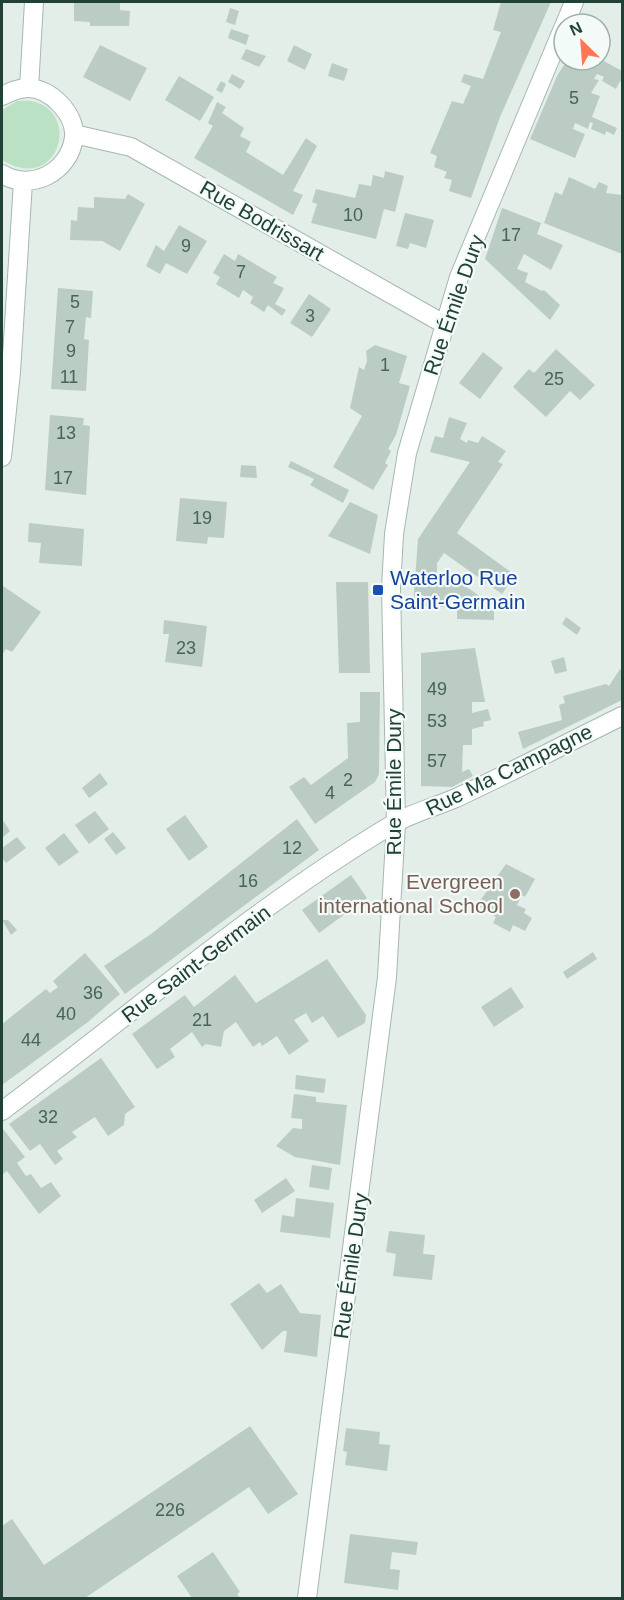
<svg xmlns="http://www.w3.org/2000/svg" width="624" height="1600" viewBox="0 0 624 1600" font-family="Arial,sans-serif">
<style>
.green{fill:#bae1c3}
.building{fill:#bbccc4}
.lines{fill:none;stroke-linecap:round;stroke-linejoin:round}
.minor-casing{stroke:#a5b7b0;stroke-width:20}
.minor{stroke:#fff;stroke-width:18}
.transit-dot{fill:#1a4fb4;stroke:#f4faf7;stroke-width:2}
.education-dot{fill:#8d6e63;stroke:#f4faf7;stroke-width:2}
.labels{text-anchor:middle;stroke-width:4.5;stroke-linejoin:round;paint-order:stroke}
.number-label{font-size:18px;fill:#47645a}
.street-label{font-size:21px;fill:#204137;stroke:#f4faf7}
.transit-label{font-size:21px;fill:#164399;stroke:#f4faf7;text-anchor:start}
.education-label{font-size:21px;fill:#785e54;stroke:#f4faf7;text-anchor:end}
</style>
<rect width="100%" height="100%" fill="#e3eee9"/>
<!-- green -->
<path class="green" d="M17 101C22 101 30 100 35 102 81 115 58 194 2 160V110Z"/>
<!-- building -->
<path class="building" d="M74 2 120 3V10L130 11 129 26H90V22L74 21Z
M501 2H551L500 117 471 198 449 191 452 180 444 178 447 172 434 167 437 156 430 153 452 101 463 104 471 86 461 82 464 74 483 79 501 32 493 30Z
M230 8 239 11 235 25 226 22Z
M231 29 249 35 246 45 228 38Z
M100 45 147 68 130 101 83 77Z
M294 45 312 54 305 70 287 61Z
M246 49 266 56 259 67 241 59Z
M600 59 622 71V83L620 81 616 89 602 81 604 77 597 74 594 79 599 80 591 93 600 96 592 117 617 128 614 135 606 131 605 135 591 129 593 123 590 122 588 129 575 123 573 129 585 134 575 158 530 139 557 76 567 60Z
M332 63 348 69 344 81 328 76Z
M232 74 245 81 240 89 228 82Z
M179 76 214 97 200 121 165 100Z
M221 81 226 84 222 93 216 90Z
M217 102 226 107 222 113 244 128 240 136 251 142 246 152 283 175 306 138 317 146 293 191 303 195 293 215 194 158 213 126 208 123Z
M385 171 404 176 395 212 384 209 376 239 311 223 317 204 312 202 316 189 355 198 359 184 371 186 373 175 384 178Z
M569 177 595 189 599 182 608 186 606 193 622 195V254L544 223 555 192 562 195Z
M128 194 145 204 120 251 102 241 70 240 71 220 77 221 78 207 94 208V197L125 199Z
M502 208 541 223 537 234 563 245 551 270 524 254 517 269 528 273 525 282 542 291 544 290 560 305 550 320 485 259Z
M405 213 434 220 426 248 410 243 408 249 396 246Z
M179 225 207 241 187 274 166 263 160 274 146 266 156 245 164 251Z
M224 254 235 261 238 254 277 277 273 283 284 288 275 304 286 310 282 316 268 305 264 312 250 303 253 297 243 290 239 298 216 284 220 277 213 273Z
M58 288 93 291 91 318 86 317 84 339 89 340 86 391 51 389Z
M309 294 331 309 312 337 290 323Z
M375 345 407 356 399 383 410 386 396 435 388 449 391 451 385 463 388 465 373 490 333 467 362 416 350 408 359 367 364 370 367 361 366 351Z
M556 349 595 385 580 400 570 391 546 417 513 387 529 369 534 373Z
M483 352 503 368 480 399 459 383Z
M50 415 84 418 83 425 90 426 86 495 45 490Z
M449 417 467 423 460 439 467 443 468 440 478 443 482 436 506 451 498 462 503 464 457 533 515 575 502 594 444 553 437 563V584H462L487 601 483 606 471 598H447V607H413L418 539 470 462 430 452 435 436 443 438Z
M291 461 349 490 343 503 310 485 314 479 288 467Z
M241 465 256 466 257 478 240 477Z
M180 498 227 502 224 538 208 537 207 544 176 541Z
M350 502 378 515 370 554 328 536Z
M29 523 84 529 82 566 39 563 41 543 28 542Z
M336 582H368L370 673H339Z
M3 586 41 612 12 652 6 649 2 655Z
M457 606 494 607V620L457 619Z
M566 617 581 628 577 635 562 624Z
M164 620 207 626 202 667 165 662 169 634H163Z
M475 648 485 702H472V713L488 709 491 720 483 722 484 726 472 729V745H463L462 772 469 769 473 776 452 787 421 786V653Z
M564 657 567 671 555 674 551 661Z
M620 669 622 671V700L523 749 518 732 562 720 559 705 565 703 563 696 606 684 609 686Z
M360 692H380L379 774 375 782 315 824 289 787 304 777 311 785 348 758 347 723 360 722Z
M100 773 108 784 89 798 82 788Z
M95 811 109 829 89 844 75 825Z
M185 815 208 847 189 861 166 829Z
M2 819 10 831 2 838Z
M297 819 319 850 125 994 104 966 151 934Z
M113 832 126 848 116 855 104 839Z
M64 833 79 852 59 866 45 848Z
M17 837 26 848 6 863 2 858V848Z
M506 864 535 879 525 897 522 895 517 905 526 909 524 913 532 918 525 931 513 925 510 932 493 923 496 917 477 905Z
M351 875 367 898 319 933 302 910Z
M2 920H8L17 930 11 935Z
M593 952 597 959 567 979 563 972Z
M85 953 120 994 88 1022 2 1085V1024L46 989 50 993 58 987 53 981Z
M327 959 366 1015 365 1023 338 1038 323 1016 312 1023 306 1013 294 1020 309 1041 289 1055 277 1036 262 1046 260 1042 253 1047 236 1022 224 1031 221 1047 206 1044 202 1047 192 1032 170 1049 175 1057 157 1069 132 1034 185 995 194 1007 235 975 256 1003Z
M511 987 524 1007 494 1027 481 1007Z
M101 1058 135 1107 125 1114 124 1125 108 1136 95 1117 72 1132 77 1137 57 1151 63 1159 55 1165 40 1144 30 1151 9 1124Z
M296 1075 326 1079 324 1093 295 1089Z
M294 1094 316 1097V1102L347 1105 340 1165 295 1157 276 1146 293 1128 302 1129V1119L291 1118Z
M3 1129 25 1157 17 1163 26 1176 31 1174 41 1188 51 1182 61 1196 39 1214 7 1171 2 1175Z
M312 1165 332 1168 329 1190 309 1187Z
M286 1178 295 1191 262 1213 254 1200Z
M296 1198 334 1203 330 1238 280 1232 282 1215 294 1217Z
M389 1231 425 1235 423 1254 435 1255 432 1280 393 1276 396 1254 386 1252Z
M259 1283 267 1293 281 1284 300 1313 321 1315 317 1357 284 1352 287 1331H283L262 1350 230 1304Z
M250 1426 298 1494 268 1514 249 1487 85 1598H2V1526L12 1519 44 1565Z
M346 1428 380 1432 379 1444 390 1445 387 1471 345 1465 347 1452 343 1451Z
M350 1534 418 1542 416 1555 392 1552 390 1569 400 1570 398 1590 344 1583Z
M213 1552 240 1592 237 1594 240 1598H192L177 1576Z"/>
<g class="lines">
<!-- minor casing -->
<g class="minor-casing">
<path id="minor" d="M565 24 574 2
M29 88 34 2
M2 96C10 92 18 88 28 88 51 88 76 115 74 137 70 172 31 192 2 174
M74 134 131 147 444 324
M2 457 11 372 23 182
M2 1111C131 1015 254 907 393 824 412 813 435 807 456 798 512 772 567 743 622 716
M307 1598 387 977 396 823 391 588 394 534 407 453 459 277 564 26"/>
</g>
<!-- minor -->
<use href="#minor" class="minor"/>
</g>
<!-- markers -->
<rect class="transit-dot" x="372" y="584" width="12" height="12" rx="3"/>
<circle class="education-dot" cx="515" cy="894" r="6"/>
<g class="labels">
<!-- number labels -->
<g class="number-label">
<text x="574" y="104">5</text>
<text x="353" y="221">10</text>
<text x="511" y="241">17</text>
<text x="186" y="252">9</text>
<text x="241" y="278">7</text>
<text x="75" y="308">5</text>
<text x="310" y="322">3</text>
<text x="70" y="333">7</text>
<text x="71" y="357">9</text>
<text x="385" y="371">1</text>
<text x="69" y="383">11</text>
<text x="554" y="385">25</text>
<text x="66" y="439">13</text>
<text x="63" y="484">17</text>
<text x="202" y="524">19</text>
<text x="186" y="654">23</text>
<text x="437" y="695">49</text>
<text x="437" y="727">53</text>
<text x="437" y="767">57</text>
<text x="348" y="786">2</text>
<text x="330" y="799">4</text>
<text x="292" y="854">12</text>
<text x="248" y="887">16</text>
<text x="93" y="999">36</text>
<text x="66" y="1020">40</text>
<text x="202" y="1026">21</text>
<text x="31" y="1046">44</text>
<text x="48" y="1123">32</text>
<text x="170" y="1516">226</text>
</g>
<!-- street labels -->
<g class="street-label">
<text transform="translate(262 221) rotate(30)" y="7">Rue Bodrissart</text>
<text transform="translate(454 305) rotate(-71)" y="7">Rue Émile Dury</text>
<text transform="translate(509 770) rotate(-26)" y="7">Rue Ma Campagne</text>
<text transform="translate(394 782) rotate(-90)" y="7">Rue Émile Dury</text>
<text transform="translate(196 964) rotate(-37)" y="7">Rue Saint-Germain</text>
<text transform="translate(351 1266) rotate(-82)" y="7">Rue Émile Dury</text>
</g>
<!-- transit labels -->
<g class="transit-label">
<text x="390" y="585">Waterloo Rue<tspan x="390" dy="24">Saint-Germain</tspan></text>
</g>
<!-- education labels -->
<g class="education-label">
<text x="503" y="889">Evergreen<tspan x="503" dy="24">international School</tspan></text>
</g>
</g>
<!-- border -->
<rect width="624" height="1600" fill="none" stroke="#204137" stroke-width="6"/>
<!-- north arrow -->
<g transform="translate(582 42) rotate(335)"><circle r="28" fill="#f4faf7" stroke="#9fb0aa" stroke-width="1.5"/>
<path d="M0-4.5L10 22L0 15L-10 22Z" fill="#fe7750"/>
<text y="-9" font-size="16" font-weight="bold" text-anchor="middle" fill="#204137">N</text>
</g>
</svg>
